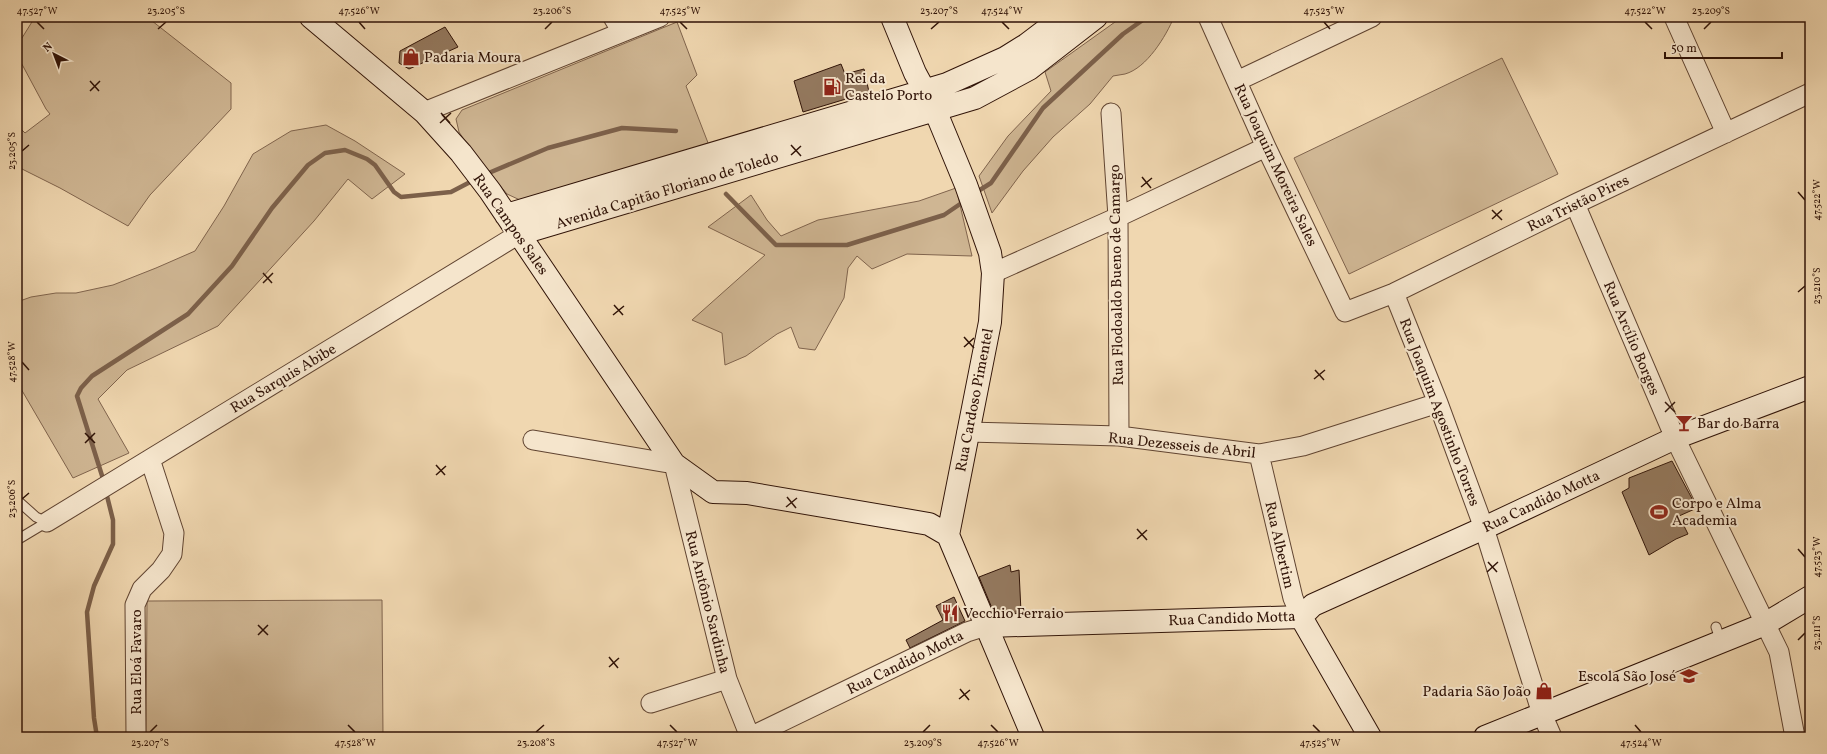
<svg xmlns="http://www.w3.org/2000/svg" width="1827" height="754" viewBox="0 0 1827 754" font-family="Vollkorn,serif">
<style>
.green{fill:#cfb693;stroke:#80644d}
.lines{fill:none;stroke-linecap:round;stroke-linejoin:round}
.stream{stroke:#7c604a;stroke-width:4.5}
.building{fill:#94795f;stroke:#301307}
.lane-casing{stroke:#604431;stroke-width:11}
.street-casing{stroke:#604431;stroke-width:21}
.secondary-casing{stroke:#301307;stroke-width:24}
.lane{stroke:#f5e5cc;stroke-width:9}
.street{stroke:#f5e5cc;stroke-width:19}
.secondary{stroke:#f5e5cc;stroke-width:22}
.ticks{fill:none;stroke:#301307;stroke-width:1.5}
.labels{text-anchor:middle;stroke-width:4;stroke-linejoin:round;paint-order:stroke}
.poi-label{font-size:15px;fill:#301307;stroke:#f5e5cc;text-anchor:start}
.street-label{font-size:15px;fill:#301307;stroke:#f5e5cc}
.neatline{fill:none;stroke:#301307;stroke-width:1.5}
.ticks-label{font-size:10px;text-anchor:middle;fill:#301307}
</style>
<rect width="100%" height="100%" fill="#f0d7b0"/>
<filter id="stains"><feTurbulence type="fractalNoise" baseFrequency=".005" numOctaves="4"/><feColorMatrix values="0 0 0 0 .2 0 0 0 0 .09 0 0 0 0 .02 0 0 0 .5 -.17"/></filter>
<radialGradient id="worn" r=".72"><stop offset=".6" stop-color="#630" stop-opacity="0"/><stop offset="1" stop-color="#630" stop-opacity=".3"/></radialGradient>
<!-- green -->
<path class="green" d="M35 17H147L231 83V109L150 195 128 226 60 188 22 169 17 163V125L25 133 50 114 46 109 17 55V46Z
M1122 17H1174C1166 36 1147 68 1125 74 1121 75 1117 75 1113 76L1090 104 1053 137 1023 171 992 213 979 176 1008 136 1051 91 1045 72Z
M677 22 697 75 686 86 710 148 520 200 507 194 471 150 459 132 456 119 462 110Z
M1502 58 1558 174 1349 274 1294 158Z
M326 125 355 141 405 174 372 199 348 179 314 221 218 326 127 370 98 399 129 453 73 478 17 382V302L31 297 56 293H76L113 285 156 268 195 251 224 206 253 154 291 131Z
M956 188 972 256 907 254 872 269 857 256 848 268 844 298 815 350 799 348 791 327 777 334 746 356 725 365 722 333 692 320 765 255 708 227 751 195 767 220 781 236 818 220 919 201Z
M382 600 383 737H146L147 601Z"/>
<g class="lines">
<!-- stream -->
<path class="stream" d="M484 175 548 148 622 128 676 131
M975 193 991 183 1043 108 1123 34 1147 17
M726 194 776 245H847L944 215 966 200
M104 482 77 396 81 388 92 376 188 314 232 266 272 208 308 165 325 153 345 150 367 159 375 165 394 192 401 197 451 192 474 180
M97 737 94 718 87 612 94 586 113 544V520L106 492"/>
</g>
<!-- building -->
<path class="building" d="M445 27 458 47 409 69 399 63 400 51Z
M841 64 845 74 864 69 869 92 803 112 794 81Z
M1672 461 1697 508 1679 516 1688 534 1676 539 1649 555 1622 492 1629 488V478Z
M1010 565 1011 572 1019 570 1021 612 994 613 979 577Z
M954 597 965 621 910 648 906 640 943 620 936 606Z"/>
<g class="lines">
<!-- lane casing -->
<g class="lane-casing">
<path id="lane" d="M17 500 36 517 47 522
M17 540 47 522
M1716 627 1721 642"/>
</g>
<!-- street casing -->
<g class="street-casing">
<path id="street" d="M613 17 622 32
M1208 17 1266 147 1345 312 1394 293 1575 204 1810 93
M1674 17 1726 133
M1237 81 1372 17
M424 112 660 17
M1111 113 1118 217 1119 436
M1575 204 1675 438 1779 652 1795 737
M993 273 1118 217 1266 147
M1394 293 1438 403 1484 528 1542 714 1552 737
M967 432 1119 436 1259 454 1303 446 1438 403
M533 440 674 464 727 679 750 737
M1259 454 1293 598 1301 617
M47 522 519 234
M651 703 727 679
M136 737 135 605 142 589 161 570 172 554 174 533 150 459
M750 737 967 632 986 626"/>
</g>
<!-- secondary casing -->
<g class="secondary-casing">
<path id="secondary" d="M311 17 424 112 461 153 490 191 674 464 713 492 747 493 929 524 948 535
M892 17 915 73 935 110 966 185 990 253 993 273 990 322 948 535 1033 737
M506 215 947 84 1005 58 1026 45 1063 17
M519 234 975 98 1029 69 1096 17
M1301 617 1370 737
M986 626 1301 617 1313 605 1484 528 1675 438 1810 387
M1485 737 1765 624 1810 597"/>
</g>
<!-- lane -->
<use href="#lane" class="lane"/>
<!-- street -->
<use href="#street" class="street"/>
<!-- secondary -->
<use href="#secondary" class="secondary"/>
</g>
<!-- ticks -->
<path class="ticks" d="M37 22 44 29M359 22 365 29M680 22 687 29M1002 22 1009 29M1324 22 1330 29M1645 22 1652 29M158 29 166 22M545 29 552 22M931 29 939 22M1704 29 1711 22M90 81 99 91M90 91 100 81M441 113 450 123M440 123 451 113M791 145 801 156M22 151 29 145M791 155 801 146M1142 177 1151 188M1141 187 1152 178M1798 192 1805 200M1492 210 1502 220M1492 219 1502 210M263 273 272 283M263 283 273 273M1798 292 1805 286M614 305 623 315M613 315 624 306M964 337 974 348M964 347 974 338M22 362 29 370M1315 370 1324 380M1314 379 1325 370M1665 402 1675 412M1665 412 1675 402M85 433 95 443M85 443 95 433M436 465 445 475M436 475 446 466M787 497 796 508M22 499 29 493M786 507 797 498M1137 529 1147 540M1137 539 1147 530M1798 549 1805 557M1488 562 1497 572M1487 572 1498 562M258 625 268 635M258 635 268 625M1798 640 1805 633M609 657 618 668M609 667 619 658M960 689 969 700M959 699 970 690M348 725 355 732M670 725 677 732M991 725 998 732M1313 725 1320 732M1635 725 1641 732M150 732 157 725M536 732 544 725M923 732 930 725"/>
<!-- icons -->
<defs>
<g id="shop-bare" transform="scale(1.38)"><path d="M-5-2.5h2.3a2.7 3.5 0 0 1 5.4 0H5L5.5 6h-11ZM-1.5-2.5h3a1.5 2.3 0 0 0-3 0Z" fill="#8f2418" stroke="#f5e5cc" stroke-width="2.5" paint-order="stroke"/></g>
<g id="fuel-bare" transform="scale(1.38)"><path d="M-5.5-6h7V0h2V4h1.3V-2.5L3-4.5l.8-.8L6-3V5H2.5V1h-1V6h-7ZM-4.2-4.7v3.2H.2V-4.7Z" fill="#8f2418" stroke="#f5e5cc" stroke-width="2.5" paint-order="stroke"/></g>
<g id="bar-bare" transform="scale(1.38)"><path d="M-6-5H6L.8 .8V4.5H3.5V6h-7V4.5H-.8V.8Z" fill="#8f2418" stroke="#f5e5cc" stroke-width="2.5" paint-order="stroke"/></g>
<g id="stadium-bare" transform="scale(1.38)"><path d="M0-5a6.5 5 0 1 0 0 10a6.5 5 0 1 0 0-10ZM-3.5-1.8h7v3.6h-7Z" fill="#8f2418" stroke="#f5e5cc" stroke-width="2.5" paint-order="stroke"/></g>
<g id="restaurant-bare" transform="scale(1.38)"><path d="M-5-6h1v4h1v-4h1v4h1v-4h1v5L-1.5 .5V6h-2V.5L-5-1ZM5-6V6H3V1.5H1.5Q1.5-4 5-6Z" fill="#8f2418" stroke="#f5e5cc" stroke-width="2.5" paint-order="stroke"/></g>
<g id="school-bare" transform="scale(1.38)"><path d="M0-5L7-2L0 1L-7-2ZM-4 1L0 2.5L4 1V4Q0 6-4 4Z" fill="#8f2418" stroke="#f5e5cc" stroke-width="2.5" paint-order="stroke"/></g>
</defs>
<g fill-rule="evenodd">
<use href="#shop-bare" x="411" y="57"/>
<use href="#fuel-bare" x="832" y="87"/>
<use href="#bar-bare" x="1684" y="423"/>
<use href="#stadium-bare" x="1659" y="512"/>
<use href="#restaurant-bare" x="950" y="613"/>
<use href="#school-bare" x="1689" y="676"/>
<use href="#shop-bare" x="1544" y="691"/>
</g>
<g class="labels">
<!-- poi labels -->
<g class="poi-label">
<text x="424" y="62">Padaria Moura</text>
<text x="845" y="83">Rei da<tspan x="845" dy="17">Castelo Porto</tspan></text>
<text x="1697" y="428">Bar do Barra</text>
<text x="1672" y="508">Corpo e Alma<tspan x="1672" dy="17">Academia</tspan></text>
<text x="963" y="618">Vecchio Ferraio</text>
<text x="1676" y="681" text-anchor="end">Escola São José</text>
<text x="1531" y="696" text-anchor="end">Padaria São João</text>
</g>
<!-- street labels -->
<g class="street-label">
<text transform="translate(1276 165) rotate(65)" y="5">Rua Joaquim Moreira Sales</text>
<text transform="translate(667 190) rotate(-17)" y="5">Avenida Capitão Floriano de Toledo</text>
<text transform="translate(1578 203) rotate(-26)" y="5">Rua Tristão Pires</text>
<text transform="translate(511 224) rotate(55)" y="5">Rua Campos Sales</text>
<text transform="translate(1116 275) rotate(-91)" y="5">Rua Flodoaldo Bueno de Camargo</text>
<text transform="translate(1632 338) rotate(67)" y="5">Rua Arcílio Borges</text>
<text transform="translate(283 378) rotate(-31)" y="5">Rua Sarquis Abibe</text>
<text transform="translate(974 400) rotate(-79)" y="5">Rua Cardoso Pimentel</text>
<text transform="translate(1440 412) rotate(69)" y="5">Rua Joaquim Agostinho Torres</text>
<text transform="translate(1182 445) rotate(6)" y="5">Rua Dezesseis de Abril</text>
<text transform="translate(1541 501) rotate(-25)" y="5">Rua Candido Motta</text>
<text transform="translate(1280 545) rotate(77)" y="5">Rua Albertim</text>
<text transform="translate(708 602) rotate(76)" y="5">Rua Antônio Sardinha</text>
<text transform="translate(1232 618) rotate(-2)" y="5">Rua Candido Motta</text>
<text transform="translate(136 662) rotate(-90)" y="5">Rua Eloá Favaro</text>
<text transform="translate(905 662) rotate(-26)" y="5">Rua Candido Motta</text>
</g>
</g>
<!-- margin -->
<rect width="1827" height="754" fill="none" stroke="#f0d7b0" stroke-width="44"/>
<!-- north arrow -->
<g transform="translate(54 54) rotate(318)" stroke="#f5e5cc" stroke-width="3" paint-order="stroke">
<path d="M0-3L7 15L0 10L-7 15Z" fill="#301307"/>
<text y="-6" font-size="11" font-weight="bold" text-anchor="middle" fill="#301307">N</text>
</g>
<!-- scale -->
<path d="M1665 52v6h117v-6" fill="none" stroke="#301307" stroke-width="2"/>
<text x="1671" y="52" font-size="12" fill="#301307" stroke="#f5e5cc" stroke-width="3" paint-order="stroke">50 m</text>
<rect x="22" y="22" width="1783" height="710" class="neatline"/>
<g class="ticks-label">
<text x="37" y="14">47.527°W</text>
<text x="166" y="14">23.205°S</text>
<text x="359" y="14">47.526°W</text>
<text x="552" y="14">23.206°S</text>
<text x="680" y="14">47.525°W</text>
<text x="939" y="14">23.207°S</text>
<text x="1002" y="14">47.524°W</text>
<text x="1324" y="14">47.523°W</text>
<text x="1645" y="14">47.522°W</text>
<text x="1711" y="14">23.209°S</text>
<text transform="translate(11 151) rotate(-90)" y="4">23.205°S</text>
<text transform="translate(1816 200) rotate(-90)" y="4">47.522°W</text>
<text transform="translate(1816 286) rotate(-90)" y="4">23.210°S</text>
<text transform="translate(11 362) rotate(-90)" y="4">47.528°W</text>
<text transform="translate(11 499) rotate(-90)" y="4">23.206°S</text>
<text transform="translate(1816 557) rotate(-90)" y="4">47.523°W</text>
<text transform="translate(1816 633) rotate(-90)" y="4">23.211°S</text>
<text x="150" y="746">23.207°S</text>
<text x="355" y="746">47.528°W</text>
<text x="536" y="746">23.208°S</text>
<text x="677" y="746">47.527°W</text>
<text x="923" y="746">23.209°S</text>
<text x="998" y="746">47.526°W</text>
<text x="1320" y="746">47.525°W</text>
<text x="1641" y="746">47.524°W</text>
</g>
<rect width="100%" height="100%" filter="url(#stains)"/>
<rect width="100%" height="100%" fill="url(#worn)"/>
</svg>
